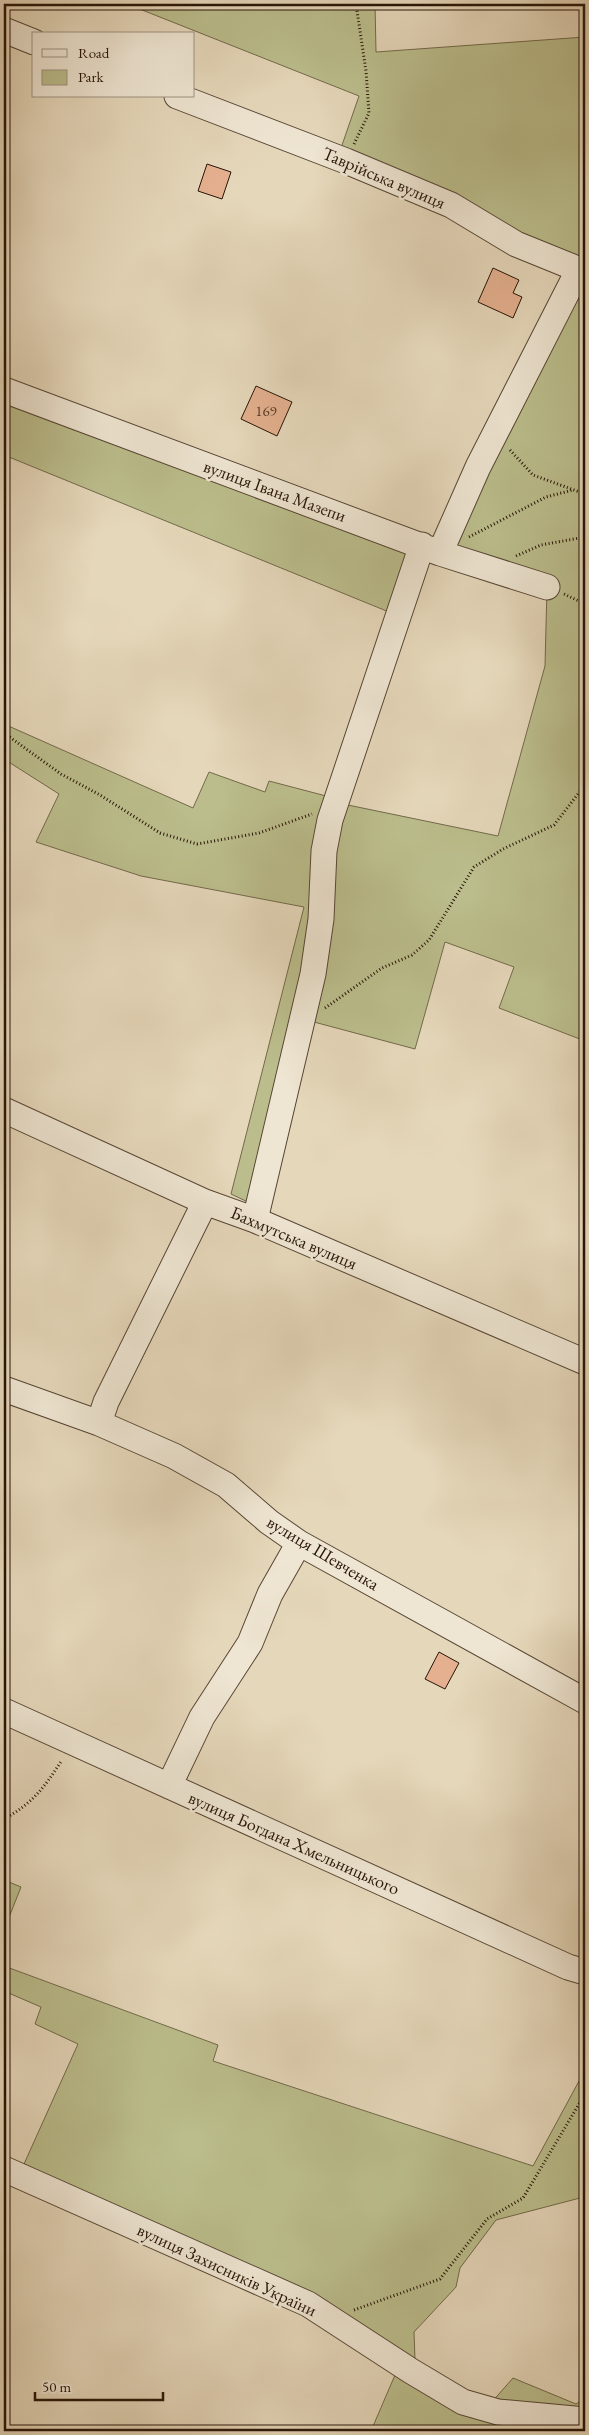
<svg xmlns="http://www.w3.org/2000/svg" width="589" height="2435" viewBox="0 0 589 2435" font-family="'EB Garamond',serif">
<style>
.green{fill:#bbbd8c;stroke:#72694a}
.building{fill:#e4b08f;stroke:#281508}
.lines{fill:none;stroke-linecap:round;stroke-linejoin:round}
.minor-casing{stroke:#574634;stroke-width:27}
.path{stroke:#281508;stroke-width:3;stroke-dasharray:1 2.5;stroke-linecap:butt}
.minor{stroke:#eee5d2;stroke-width:25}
.labels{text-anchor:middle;stroke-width:5;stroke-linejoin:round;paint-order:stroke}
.number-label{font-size:15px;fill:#573c2a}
.street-label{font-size:18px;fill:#281508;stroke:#eee5d2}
</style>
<rect width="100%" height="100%" fill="#e5d7ba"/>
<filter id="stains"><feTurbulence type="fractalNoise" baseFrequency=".004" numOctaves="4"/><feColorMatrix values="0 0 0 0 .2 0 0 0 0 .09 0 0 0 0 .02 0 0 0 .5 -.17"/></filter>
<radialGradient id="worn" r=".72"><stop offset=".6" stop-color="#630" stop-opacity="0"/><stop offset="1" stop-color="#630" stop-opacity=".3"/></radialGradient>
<!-- green -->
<path class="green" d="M127 4H375L376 52 585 37V263L340 151 359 96Z
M585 277V1041L499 1008 514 967 445 942 415 1049 314 1022 343 804 498 836 545 666 547 587 446 549Z
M4 398 410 553 389 612 4 455Z
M4 724 193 808 209 772 265 792 269 781 330 797 312 939 252 1204 231 1194 304 907 141 876 36 842 59 794 4 759Z
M4 1880 21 1887 4 1930Z
M4 1966 218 2045 213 2061 533 2166 585 2070V2201L580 2198 496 2220 460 2268 456 2287 414 2332 415 2360 24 2164 78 2044 35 2024 41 2007 4 1991Z
M395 2375 585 2431H371Z
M513 2378 576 2404 585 2398V2415L491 2403Z"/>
<!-- building -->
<path class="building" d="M207 164 231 172 222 199 198 191Z
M493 268 519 280 513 293 522 297 513 318 478 302Z
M256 386 292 402 277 436 241 419Z
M439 1652 459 1663 445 1689 425 1679Z"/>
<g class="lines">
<!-- minor casing -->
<g class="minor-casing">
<path id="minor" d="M4 30 34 42
M177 96 346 161 451 205 516 244 585 272
M4 390 440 553 547 587
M440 553 478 467 579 269
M4 1110 205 1202 255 1220 585 1362
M255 1220 313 974 321 919 324 851 330 820 422 545
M4 1389 99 1423 174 1456 226 1485 269 1522 299 1543 585 1701
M99 1423 106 1402 205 1202
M4 1711 568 1967 585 1972
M169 1786 202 1717 250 1643 270 1594 299 1543
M4 2169 308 2304 411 2371 463 2402 498 2412 585 2420"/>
</g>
<!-- path -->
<path class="path" d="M354 144 369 113 366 71 356 4
M510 450 533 475 585 494
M469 537 546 497 573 490
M516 556 541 545 585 537
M564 594 585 604
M4 733 61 774 100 795 160 833 197 844 259 833 312 814
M325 1008 382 968 412 955 429 940 474 867 503 849 554 825 585 785
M4 1819C33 1803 44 1788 62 1760
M354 2310 440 2279 487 2219 523 2198 585 2094"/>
<!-- minor -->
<use href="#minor" class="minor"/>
</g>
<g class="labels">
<!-- number labels -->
<g class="number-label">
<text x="266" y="416">169</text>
</g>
<!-- street labels -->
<g class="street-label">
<text transform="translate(384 178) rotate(23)" y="6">Таврійська вулиця</text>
<text transform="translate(275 491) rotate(20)" y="6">вулиця Івана Мазепи</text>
<text transform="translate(294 1238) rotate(23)" y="6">Бахмутська вулиця</text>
<text transform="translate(323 1553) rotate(31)" y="6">вулиця Шевченка</text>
<text transform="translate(294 1843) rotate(24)" y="6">вулиця Богдана Хмельницького</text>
<text transform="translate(227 2270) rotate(25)" y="6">вулиця Захисників України</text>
</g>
</g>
<!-- margin -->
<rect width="589" height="2435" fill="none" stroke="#e5d7ba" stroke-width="20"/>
<rect x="5" y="5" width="579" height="2425" fill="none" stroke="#281508" stroke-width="2.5"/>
<rect x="10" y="10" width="569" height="2415" fill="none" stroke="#281508"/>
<!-- legend -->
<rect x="32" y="32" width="162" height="65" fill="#eee5d2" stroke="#9f9281"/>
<rect x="42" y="49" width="25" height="8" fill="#eee5d2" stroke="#9f9281"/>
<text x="78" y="58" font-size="15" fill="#281508">Road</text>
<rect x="42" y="70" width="25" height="15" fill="#bbbd8c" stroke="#9f9281"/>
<text x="78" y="82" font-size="15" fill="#281508">Park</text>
<!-- scale -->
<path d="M35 2392v8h128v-8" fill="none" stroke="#281508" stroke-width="2.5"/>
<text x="42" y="2392" font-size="15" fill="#281508" stroke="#eee5d2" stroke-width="4" paint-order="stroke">50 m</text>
<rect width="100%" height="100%" filter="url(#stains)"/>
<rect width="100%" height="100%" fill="url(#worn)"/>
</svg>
